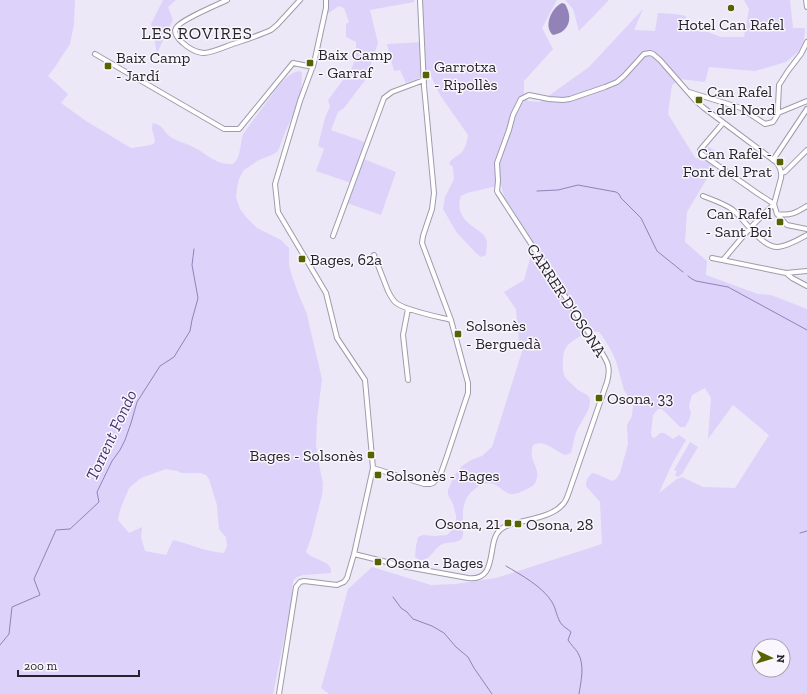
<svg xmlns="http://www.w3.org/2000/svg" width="807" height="694" viewBox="0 0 807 694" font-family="'Zilla Slab',serif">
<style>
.green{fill:#ddd2f9;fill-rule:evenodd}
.water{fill:#9282b7}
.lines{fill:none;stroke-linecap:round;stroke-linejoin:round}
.stream{stroke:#9282b7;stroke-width:1}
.minor-casing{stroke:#9f9baa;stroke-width:6}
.minor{stroke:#fff;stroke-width:4}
.poi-dot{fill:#586201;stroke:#f9f7fd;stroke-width:1.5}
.labels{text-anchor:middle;stroke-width:3;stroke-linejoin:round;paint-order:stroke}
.poi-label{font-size:16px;fill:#26242a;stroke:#f9f7fd;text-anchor:start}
.street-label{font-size:16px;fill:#26242a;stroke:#f9f7fd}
.neighbourhood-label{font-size:17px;letter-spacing:1px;fill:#26242a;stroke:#f9f7fd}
.water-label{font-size:17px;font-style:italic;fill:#482f71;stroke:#f9f7fd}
</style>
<rect width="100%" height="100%" fill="#ece8f8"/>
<!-- green -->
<path class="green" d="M0 0H75L74 24 70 44 55 67 48 76 68 94 61 103 86 121 131 148 145 146 153 144 155 142C155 135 150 130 153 123 165 126 163 132 172 138 179 142 188 144 195 148 207 154 214 163 228 164 232 164 234 164 236 161 240 156 241 141 243 134L277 88C283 81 290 72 300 71L302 73 301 95 299 102 286 130 278 151 272 155 259 160 244 170 239 179 237 188 236 197 240 209 246 217 257 228 281 240 289 248V265L292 276 298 293 307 314 309 324 322 379 317 419 316 445 318 459 323 484 322 495 311 538 306 552C309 555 312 557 315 558 323 562 332 563 331 573L303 575 297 577 293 581 291 604 273 694H0ZM166 469 177 471 182 473H201L206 475 209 479 217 505 219 529 222 533 226 537 227 546 224 553C206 552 190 544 173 540L166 555 145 551 141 537 142 527 129 533 118 520 120 510 129 488 141 478Z
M163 0H176L168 7 173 20 157 53 151 24Z
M328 0H414V2L370 10 378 43 366 79 344 108 338 112 331 130 365 142 359 157 396 172 381 215 347 203 354 184 316 171 324 149 318 146 325 118 330 106 328 100 352 68 356 56V42L346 37V24L349 22 344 8 339 6 327 14Z
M421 0H557L542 28 553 49 524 81V93L528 101 540 102 589 67 643 9 634 30 655 31 658 13 675 14 686 16 688 26 695 31 708 32 721 37H744L749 9 744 0H790L793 28H805L804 42 799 51 786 62 755 71 709 67 705 82 680 79 672 85 668 114 696 159 709 147 721 155 687 212 685 242 707 261 706 275 758 294 771 295 807 309V694H329L321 688 328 664 348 589 372 567 431 585 455 584 496 578 602 544 600 502 586 486C586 480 588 477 592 473 600 474 605 479 613 481L617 478 620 473 628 444 627 425 632 416 633 407 632 402 624 390 616 361 612 352 603 337 599 332C591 330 585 334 579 337 569 343 564 346 563 358 563 364 562 372 565 377 565 378 577 389 578 390 583 394 590 393 590 402 590 410 581 422 577 430 574 437 573 446 571 453L565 455C554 451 545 439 533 445 532 449 531 453 532 457 534 465 540 472 536 481 535 485 531 487 527 489 522 491 516 495 510 494 504 492 500 487 494 484 483 480 468 492 465 502 460 514 466 527 462 539 454 544 451 541 443 544 436 546 433 555 426 559 424 560 421 560 419 560L415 557 416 546 418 537 423 535 435 536 447 535 451 531 456 521V515L453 504 448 495V490L454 476 462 466 471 460 482 456 492 447 524 345 519 342 516 309 504 292 524 280 534 244 507 208 501 185 467 193 461 196C456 211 463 220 475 228 479 231 484 234 486 239 488 243 486 250 486 255L481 257 477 254 457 233 443 209 445 197 454 179 453 167 449 164C452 157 457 157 462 152 466 147 467 141 468 135L440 95 430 74 406 83 400 70 394 71 387 44 424 42ZM705 388 711 398 708 439 733 405 769 435 735 488 703 487 682 477 677 479 659 493 672 464 686 440 679 435 673 439 664 433H660L655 438 652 437 651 433 653 415 658 409H662L680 427H685L689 420 691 413 689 406 692 395ZM759 646H783V670H759Z
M565 0H609L579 31 573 9Z
M690 442 698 447 682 474 678 477 675 475 677 471 674 470Z"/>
<!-- water -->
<path class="water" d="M562 3 565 4C573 17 570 32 553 35 543 27 551 8 562 3Z"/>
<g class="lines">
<!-- stream -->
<path class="stream" d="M537 191 558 190 578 185 616 192 619 194 621 198 641 218 657 251 683 272
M688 276 692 279 696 281 728 287 807 330
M800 533 807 531
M506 566C521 575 542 586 552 602 556 608 556 615 560 622 563 627 567 628 571 632L568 640C571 645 575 648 578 653 585 665 581 681 579 694
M393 597 401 608 407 612 413 619 432 626 444 633 456 647 468 657 474 668 492 694
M0 645 9 634 12 607 40 595 34 579 56 530 70 529 99 502 97 492 112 461 120 450 125 440 131 423 137 402 160 366 174 357 190 331 192 320 198 298 192 265 194 249"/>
<!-- minor casing -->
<g class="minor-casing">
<path id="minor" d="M227 0C217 5 180 20 176 28 173 33 179 40 183 43 188 48 197 53 204 53 215 52 226 46 236 43 248 39 260 35 271 30L277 25 300 0
M806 0 807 7
M95 54 224 129H239L293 63 313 67
M689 92 741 108 765 124 773 122 778 114V107L779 85 788 71 801 54 807 42
M778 113 807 101
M723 123 700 150V153L757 193 774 204
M773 160 807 109
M781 173 785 172 807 150
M703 196C711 199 727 205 733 210 745 220 762 248 778 247 788 246 798 240 807 235
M777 214C790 216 796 213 807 206
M333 236 384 98 392 92 424 80
M374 255 388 291C390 295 392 299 395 302 403 310 439 317 451 320
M712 258 786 273 807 271
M723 260 750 228 774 204
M786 273 792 278 807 286
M408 380 403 335 408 309
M373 468 424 484H430L433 483 436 480 441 473 447 456 468 393V383L451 320 422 243 423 236 432 209 434 193 424 86 420 0
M354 554 407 567 468 578C499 582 486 542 500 530 504 526 511 524 517 523 530 519 553 516 562 505 566 502 567 497 569 492L607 382C611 368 608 362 600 350L498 193 497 191 498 181 497 163 509 130 513 115 521 99 529 95 549 99 563 100 570 99 605 87 617 82 624 76 644 54 650 53 653 54 660 60 695 100 704 108 776 162C780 167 782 172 781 178L774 204 777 214 784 222 787 225 807 229
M279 694 296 587 300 582 304 581 337 585 344 582 347 578 354 554 373 468 365 380 337 338 326 293 278 212 275 184 300 101 314 63 326 8V0"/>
</g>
<!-- minor -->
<use href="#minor" class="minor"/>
</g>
<!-- markers -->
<g class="poi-dot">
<circle cx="731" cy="8" r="4"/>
<rect x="306" y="59" width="8" height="8" rx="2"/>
<rect x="104" y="62" width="8" height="8" rx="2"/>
<rect x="422" y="71" width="8" height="8" rx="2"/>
<rect x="695" y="96" width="8" height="8" rx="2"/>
<rect x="776" y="158" width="8" height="8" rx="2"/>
<rect x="776" y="218" width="8" height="8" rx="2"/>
<rect x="298" y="255" width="8" height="8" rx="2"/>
<rect x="454" y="330" width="8" height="8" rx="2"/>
<rect x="595" y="394" width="8" height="8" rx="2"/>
<rect x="367" y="451" width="8" height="8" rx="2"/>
<rect x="374" y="471" width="8" height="8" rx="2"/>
<rect x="504" y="519" width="8" height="8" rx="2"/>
<rect x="514" y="520" width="8" height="8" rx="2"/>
<rect x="374" y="558" width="8" height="8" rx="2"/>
</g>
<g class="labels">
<!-- poi labels -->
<g class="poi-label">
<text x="731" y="30" text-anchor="middle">Hotel Can Rafel</text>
<text x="318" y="60">Baix Camp<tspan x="318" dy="18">- Garraf</tspan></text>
<text x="116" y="63">Baix Camp<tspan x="116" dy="18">- Jardí</tspan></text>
<text x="434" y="72">Garrotxa<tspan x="434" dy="18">- Ripollès</tspan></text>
<text x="707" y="97">Can Rafel<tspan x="707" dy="18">- del Nord</tspan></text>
<text x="772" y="159" text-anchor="end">Can Rafel -<tspan x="772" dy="18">Font del Prat</tspan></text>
<text x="772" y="219" text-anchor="end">Can Rafel<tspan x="772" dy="18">- Sant Boi</tspan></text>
<text x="310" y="265">Bages, 62a</text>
<text x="466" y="331">Solsonès<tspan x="466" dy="18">- Berguedà</tspan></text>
<text x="607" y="404">Osona, 33</text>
<text x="363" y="461" text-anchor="end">Bages - Solsonès</text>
<text x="386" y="481">Solsonès - Bages</text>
<text x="500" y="529" text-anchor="end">Osona, 21</text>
<text x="526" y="530">Osona, 28</text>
<text x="386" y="568">Osona - Bages</text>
</g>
<!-- street labels -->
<g class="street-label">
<text transform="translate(567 300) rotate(57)" y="6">CARRER D'OSONA</text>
</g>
<!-- neighbourhood labels -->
<g class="neighbourhood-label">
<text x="197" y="39">LES ROVIRES</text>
</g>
<!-- water labels -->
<g class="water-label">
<text transform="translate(111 435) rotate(-65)" y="6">Torrent Fondo</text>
</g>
</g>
<!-- north arrow -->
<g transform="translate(771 658) rotate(94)"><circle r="19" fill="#f9f7fd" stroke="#a5a3a9"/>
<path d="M0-3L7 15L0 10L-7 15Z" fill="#586201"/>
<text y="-6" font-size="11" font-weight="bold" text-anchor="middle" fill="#26242a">N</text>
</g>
<!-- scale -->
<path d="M18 670v6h121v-6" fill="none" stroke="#26242a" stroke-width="2"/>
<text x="24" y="670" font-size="12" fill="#26242a" stroke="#f9f7fd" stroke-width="3" paint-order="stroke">200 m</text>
</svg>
